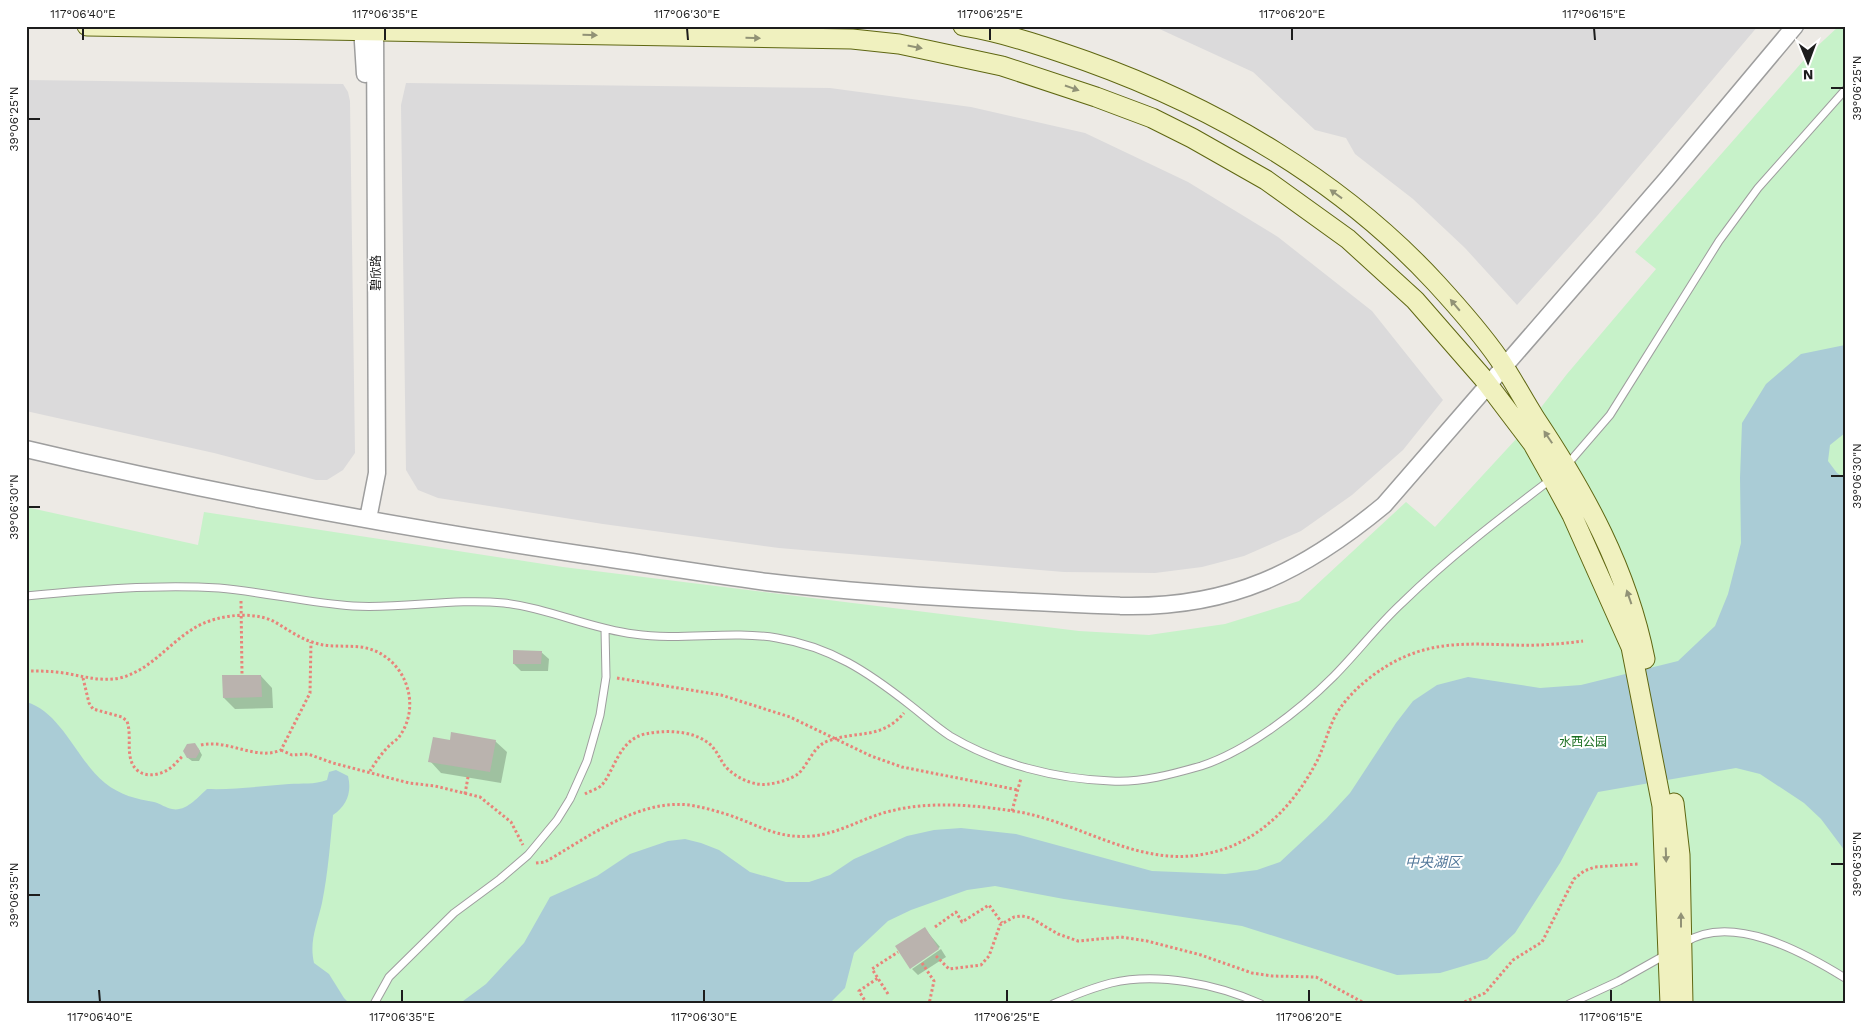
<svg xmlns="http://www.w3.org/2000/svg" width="1871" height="1030" viewBox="0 0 1871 1030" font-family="'Work Sans','Noto Sans SC',sans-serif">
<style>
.residential{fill:#dbdadb}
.park{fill:#c7f2c9}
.water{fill:#aaccd6}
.shadow{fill:#0003}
.building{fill:#bab3ae}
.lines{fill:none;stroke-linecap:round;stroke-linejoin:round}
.service-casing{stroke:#9e9e9e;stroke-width:9}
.tertiary-casing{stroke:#9e9e9e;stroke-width:19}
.secondary-casing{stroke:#5f6712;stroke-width:21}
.path{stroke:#e8847a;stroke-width:3;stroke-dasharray:2.5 2.5;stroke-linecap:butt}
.service{stroke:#fff;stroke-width:7}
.tertiary{stroke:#fff;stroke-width:16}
.secondary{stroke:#f0f1bf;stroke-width:19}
.oneway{fill:#919276}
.ticks{fill:none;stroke:#1d1d1d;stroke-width:2}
.labels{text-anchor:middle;stroke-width:4;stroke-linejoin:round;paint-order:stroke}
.street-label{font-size:12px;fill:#1d1d1d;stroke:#fff}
.park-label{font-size:12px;fill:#196e1f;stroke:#fff}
.water-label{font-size:14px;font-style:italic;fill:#53789a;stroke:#fff}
.neatline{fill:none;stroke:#1d1d1d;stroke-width:2}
.ticks-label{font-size:12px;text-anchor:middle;fill:#1d1d1d}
</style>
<rect width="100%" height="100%" fill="#edeae5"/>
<!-- residential -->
<path class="residential" d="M1153 26H1758L1597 216 1517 305 1465 248 1413 199 1355 154 1346 138 1315 130 1253 72Z
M26 80 343 84 348 92 350 101 355 453 343 470 327 480H316L214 453 26 411Z
M406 83 830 88 971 107 1085 133 1188 182 1278 237 1372 311 1443 400 1403 450 1352 495 1301 531 1244 556 1202 567 1155 573 1064 572 779 548 603 524 438 498 418 490 406 470 401 105Z"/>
<!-- park -->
<path class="park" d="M1839 26H1845V1004H26V507L198 545 204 512 563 567 1079 631 1149 635 1225 624 1299 601 1406 502 1435 527 1518 437 1567 374 1656 269 1635 252 1811 52Z"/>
<!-- water -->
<path class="water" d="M1845 345V433L1830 445 1828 461 1837 473 1845 478V851L1821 819 1804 803 1760 774 1736 768 1598 792 1560 863 1515 933 1487 959 1440 973 1397 975 1242 926 1064 899 995 886 967 890 911 910 888 921 854 953 845 988 829 1004H459L486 984 524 943 550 897 597 876 630 854 668 841 685 839 701 843 719 850 750 872 786 882H809L830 875 854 859 907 836 934 830 961 828 1016 834 1152 871 1225 874 1257 870 1280 862 1326 819 1350 793 1396 723 1413 701 1437 685 1468 677 1540 688 1581 685 1678 661 1715 626 1728 594 1741 543 1740 478 1742 423 1766 384 1801 354Z
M26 702C61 711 78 762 105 783 120 795 136 799 154 802 161 804 166 808 172 809 186 812 198 797 207 789 235 790 261 786 289 784 302 783 314 785 327 780L329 772 336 770 348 776C352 792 347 806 333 815 330 844 328 874 322 903 317 925 309 941 314 963L329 974 344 998 350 1004H26Z"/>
<!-- shadow -->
<path class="shadow" d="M541 652 549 659 548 671H521L514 664Z
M261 676 272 688 273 708 235 709 224 698Z
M495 741 507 752 501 783 441 773 430 761 451 742Z
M198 748 202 755 199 761H192L188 758Z
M925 929 940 947 910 967Z
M941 949 946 957 918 975 912 969Z"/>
<!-- building -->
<path class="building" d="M513 650 542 651 541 664H513Z
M222 675H261L262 697 223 698Z
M451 732 496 740 490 772 428 762 433 737 450 740Z
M195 743 200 751 196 758H187L183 751 187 744Z
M925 927 939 949 910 969 895 946Z"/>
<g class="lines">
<!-- service casing -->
<g class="service-casing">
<path id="service" d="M1566 466 1610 415 1719 241 1758 188 1845 90
M26 596C90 590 155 584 219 588 264 592 308 603 353 606 403 609 453 598 504 603 549 608 590 629 634 634 682 641 729 630 777 638 831 647 868 672 910 705 923 715 936 727 950 736 997 764 1056 779 1111 781 1141 783 1173 774 1201 766 1247 751 1299 711 1333 677 1357 653 1377 626 1402 603 1448 558 1499 519 1550 480
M1684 943C1731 912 1803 952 1845 978
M374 1004 389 977 454 913 500 879 528 855 557 820 570 799 587 761 600 715 606 677 605 629
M1053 1004C1072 996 1091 988 1111 983 1158 972 1217 984 1261 1004
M1569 1004 1619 981 1667 954"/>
</g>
<!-- tertiary casing -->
<g class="tertiary-casing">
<path id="tertiary" d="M362 26 365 74
M26 449C211 493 397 527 585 555 646 564 706 574 767 582 885 596 1005 601 1123 606 1231 608 1303 572 1384 505L1666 180 1795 26
M368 519 377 473 375 26"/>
</g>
<!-- secondary casing -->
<g class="secondary-casing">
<path id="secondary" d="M87 26 852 39 899 44 1002 66 1096 97 1152 118 1192 138 1266 180 1348 239 1415 300 1483 378 1533 444 1552 478 1572 515 1631 647 1662 806 1670 1004
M963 26C1005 33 1046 47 1086 61 1217 108 1342 181 1436 283 1458 307 1481 333 1499 359 1512 378 1523 399 1535 418 1585 493 1627 569 1645 659
M1674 803 1680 855 1683 1004"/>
</g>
<!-- path -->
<path class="path" d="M241 601 242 675
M26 671C39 671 51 671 64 673 83 676 100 682 120 678 159 668 176 629 216 619 234 614 258 613 275 622 287 629 299 638 312 642 328 648 344 645 361 647 403 653 424 703 399 737 396 741 391 743 388 747 381 754 375 763 370 771
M83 678 89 703 93 709 122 717 127 721C131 733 128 745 130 756 133 777 154 779 169 769 174 766 178 760 183 756
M617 678 721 695 790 717 871 756 902 767 1018 790
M201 745C229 739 256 761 281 750L310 693 311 642
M281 750 292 755 308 754 333 763 409 783 435 786 480 797 511 822 523 845
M465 794 468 777
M585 794C590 791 598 789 602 785 615 769 619 740 645 734 664 730 690 730 707 742 716 748 719 758 725 766 734 777 755 787 769 784 778 783 791 779 798 774 809 764 813 746 828 741 858 730 881 740 904 713
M1012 811 1021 778
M536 863 545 862C587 838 638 799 689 805 703 807 716 811 729 815 761 826 777 839 813 836 841 833 864 817 891 811 929 801 974 805 1013 811 1076 820 1133 865 1199 855 1254 847 1292 809 1317 761 1326 743 1329 723 1341 707 1355 687 1381 667 1404 657 1440 641 1475 644 1513 645 1537 646 1560 644 1583 641
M935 927 956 912 962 922 989 905 1002 923
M936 956 949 969 981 965 989 956 1000 925 1014 917 1022 916 1031 918 1058 934 1078 941 1121 937 1147 941 1201 955 1252 973 1272 976 1316 977 1366 1004
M922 963 934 981 929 1004
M888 994 872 969 898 952
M867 1004 859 991 878 978
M1460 1004 1485 993 1513 960 1542 942 1574 879 1584 871 1595 867 1638 864"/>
<!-- service -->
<use href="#service" class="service"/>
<!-- tertiary -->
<use href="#tertiary" class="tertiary"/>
<!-- secondary -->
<use href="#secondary" class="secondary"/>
</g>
<!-- one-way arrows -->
<defs><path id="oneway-solid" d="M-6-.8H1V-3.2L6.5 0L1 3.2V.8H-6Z" transform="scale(1.25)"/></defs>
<g class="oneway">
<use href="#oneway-solid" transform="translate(590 35) rotate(1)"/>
<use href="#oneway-solid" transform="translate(753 38) rotate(1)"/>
<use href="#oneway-solid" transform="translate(915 47) rotate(11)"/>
<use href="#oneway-solid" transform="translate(1072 88) rotate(19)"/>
<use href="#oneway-solid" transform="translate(1336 194) rotate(-144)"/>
<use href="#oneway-solid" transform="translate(1455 305) rotate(-130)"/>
<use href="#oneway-solid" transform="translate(1548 437) rotate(-124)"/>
<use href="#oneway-solid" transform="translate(1629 597) rotate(-109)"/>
<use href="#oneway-solid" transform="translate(1666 855) rotate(88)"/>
<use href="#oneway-solid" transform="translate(1681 920) rotate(-90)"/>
</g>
<!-- ticks -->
<path class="ticks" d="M83 28V40M385 28V40M687 28 688 40M990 28V40M1292 28V40M1594 28 1595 40M1831 88H1844M28 119H40M1831 476H1844M28 507H40M1831 864H1844M28 895H40M99 990 100 1002M402 990V1002M704 990V1002M1007 990V1002M1309 990V1002M1611 990V1002"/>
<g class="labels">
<!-- street labels -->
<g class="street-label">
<text transform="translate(376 273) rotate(-90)" y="4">碧欣路</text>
</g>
<!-- park labels -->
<g class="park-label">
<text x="1583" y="746">水西公园</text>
</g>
<!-- water labels -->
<g class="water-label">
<text x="1433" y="867">中央湖区</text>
</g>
</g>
<!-- border -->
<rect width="1871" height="1030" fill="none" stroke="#ffffff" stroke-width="55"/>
<!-- north arrow -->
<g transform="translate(1808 62) rotate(179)" stroke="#ffffff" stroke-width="4" paint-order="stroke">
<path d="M0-4L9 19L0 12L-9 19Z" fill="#1d1d1d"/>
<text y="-8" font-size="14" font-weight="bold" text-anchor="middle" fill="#1d1d1d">N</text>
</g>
<rect x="28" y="28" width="1816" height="974" class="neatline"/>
<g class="ticks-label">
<text x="83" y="18">117°06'40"E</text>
<text x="385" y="18">117°06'35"E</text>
<text x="687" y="18">117°06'30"E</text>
<text x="990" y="18">117°06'25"E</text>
<text x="1292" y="18">117°06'20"E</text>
<text x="1594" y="18">117°06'15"E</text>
<text transform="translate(1857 88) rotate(-90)" y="4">39°06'25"N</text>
<text transform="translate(14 119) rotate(-90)" y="4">39°06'25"N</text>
<text transform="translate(1857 476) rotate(-90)" y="4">39°06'30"N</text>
<text transform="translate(14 507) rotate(-90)" y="4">39°06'30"N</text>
<text transform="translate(1857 864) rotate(-90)" y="4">39°06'35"N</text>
<text transform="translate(14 895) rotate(-90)" y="4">39°06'35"N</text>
<text x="100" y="1021">117°06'40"E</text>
<text x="402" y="1021">117°06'35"E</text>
<text x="704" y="1021">117°06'30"E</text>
<text x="1007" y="1021">117°06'25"E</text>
<text x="1309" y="1021">117°06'20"E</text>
<text x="1611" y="1021">117°06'15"E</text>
</g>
</svg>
